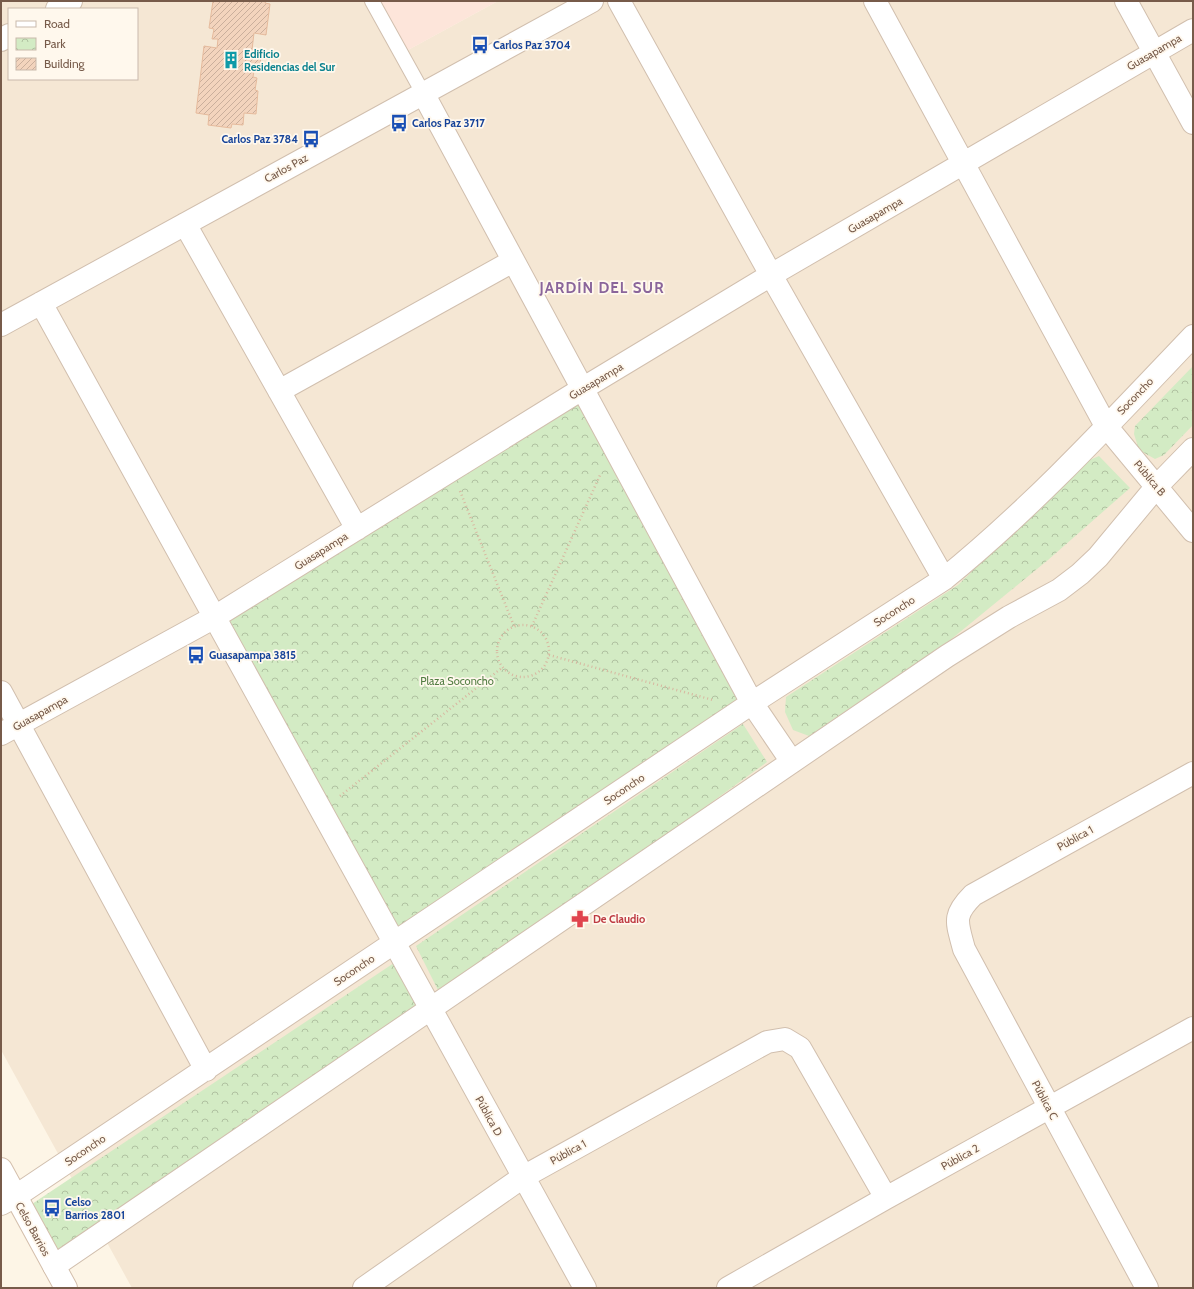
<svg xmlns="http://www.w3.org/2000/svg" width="1194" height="1289" viewBox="0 0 1194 1289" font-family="Cabin,sans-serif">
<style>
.residential{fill:#f5e7d4;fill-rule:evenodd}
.commercial{fill:#fde5da}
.park{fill:url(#park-crowns)}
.building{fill:url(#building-hatch);stroke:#e6bb9d}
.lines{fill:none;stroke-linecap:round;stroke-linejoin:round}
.service-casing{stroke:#d1bfae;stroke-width:16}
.minor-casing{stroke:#d1bfae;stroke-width:24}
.secondary-casing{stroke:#d4bfac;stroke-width:24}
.path{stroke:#d8b7a0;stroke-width:2.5;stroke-dasharray:1 3;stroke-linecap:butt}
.service{stroke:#fff;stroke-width:14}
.minor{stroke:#fff;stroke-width:22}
.secondary{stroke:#fff;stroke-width:22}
.labels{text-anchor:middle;stroke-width:3.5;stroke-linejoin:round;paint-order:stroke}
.transit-label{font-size:11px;font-weight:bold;fill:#164399;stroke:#fff8ed;text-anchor:start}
.street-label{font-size:11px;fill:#775b4a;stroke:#fff8ed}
.culture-label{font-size:11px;font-weight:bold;fill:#0d838f;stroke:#fff8ed;text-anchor:start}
.park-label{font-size:11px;fill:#527d42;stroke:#fff8ed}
.health-label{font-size:11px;font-weight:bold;fill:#be3a42;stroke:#fff8ed;text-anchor:start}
.district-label{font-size:15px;font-weight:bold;letter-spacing:1px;fill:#8a659b;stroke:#fff8ed}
</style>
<defs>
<pattern id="park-crowns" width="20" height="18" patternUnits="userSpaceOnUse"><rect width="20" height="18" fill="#d3ebc4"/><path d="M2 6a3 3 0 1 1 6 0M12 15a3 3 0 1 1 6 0" fill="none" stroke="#b0c1a1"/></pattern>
<pattern id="building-hatch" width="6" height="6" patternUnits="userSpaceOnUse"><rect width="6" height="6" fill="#f3d4bd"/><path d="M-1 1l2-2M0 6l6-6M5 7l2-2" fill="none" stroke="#caaf9c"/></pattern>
</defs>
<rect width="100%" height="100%" fill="#fdf5e6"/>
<!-- residential -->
<path class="residential" d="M1 1H366L397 56 498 1H1193V1288H132L1 1050ZM9 9H137V79H9Z"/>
<!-- commercial -->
<path class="commercial" d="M366 1H498L397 56Z"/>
<!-- park -->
<path class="park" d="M1193 366V425L1164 455 1155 459 1139 450 1134 434 1135 426Z
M582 389 752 703 393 944 213 618Z
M1099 456 1130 488 1048 560 949 641 809 736 793 730 785 712 786 697 958 585 1085 462Z
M743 724 767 762 442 998 416 946Z
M403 957 429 1003 58 1261 29 1206Z"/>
<!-- building -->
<path class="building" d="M213 1H266L265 3 270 4 266 35 254 33 252 50H256L255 54 261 55 260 66 255 65 253 77 257 78 255 90 258 91 256 114 244 113 243 125 232 124 231 128 208 125 209 115 196 113 204 46 217 48 218 39H212L214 29 209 28Z"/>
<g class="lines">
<!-- service casing -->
<g class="service-casing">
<path id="service" d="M372 1 423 93"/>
</g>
<!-- minor casing -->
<g class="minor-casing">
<path id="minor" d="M619 1 771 275 944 579
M875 1 1106 426 1193 531
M1126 1 1193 123
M57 9 71 1
M1 40 9 35
M423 93 752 703 792 762
M185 224 357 529
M41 303 585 1288
M1 325 592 1
M279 391 513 261
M1 692 206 1070
M1 734 213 618 582 389 771 275 1193 30
M1 1204 16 1196 752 703 944 579C1033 507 1113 420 1193 336
M54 1266 947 656 1009 617 1059 590 1080 574 1098 557 1157 486 1193 449
M364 1288 523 1177 767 1042 785 1039 800 1048 886 1198
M728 1288 886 1198 1193 1028
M1147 1288 964 949C957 922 952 916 973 895L1193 773"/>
</g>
<!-- secondary casing -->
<g class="secondary-casing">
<path id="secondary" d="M1 1169 66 1288"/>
</g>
<!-- path -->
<path class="path" d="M460 491 514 626
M497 651a26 26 0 1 1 52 0a26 26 0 1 1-52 0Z
M532 626 601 473
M549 655 713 700
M340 796 503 667"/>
<!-- service -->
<use href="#service" class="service"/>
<!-- minor -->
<use href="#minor" class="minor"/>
<!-- secondary -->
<use href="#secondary" class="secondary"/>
</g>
<!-- icons -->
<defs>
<g id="bus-bare" transform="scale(1.38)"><path d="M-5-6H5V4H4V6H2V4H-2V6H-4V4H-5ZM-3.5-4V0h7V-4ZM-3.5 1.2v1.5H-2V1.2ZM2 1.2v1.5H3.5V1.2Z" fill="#1a4fb4" stroke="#fff8ed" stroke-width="2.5" paint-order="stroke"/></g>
<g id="building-bare" transform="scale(1.38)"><path d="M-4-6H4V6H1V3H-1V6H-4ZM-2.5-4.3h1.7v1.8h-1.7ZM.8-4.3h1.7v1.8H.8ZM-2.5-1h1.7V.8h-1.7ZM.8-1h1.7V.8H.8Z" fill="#0f9aa8" stroke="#fff8ed" stroke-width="2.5" paint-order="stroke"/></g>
<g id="pharmacy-bare" transform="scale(1.38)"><path d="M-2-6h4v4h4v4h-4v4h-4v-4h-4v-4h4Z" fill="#e0444e" stroke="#fff8ed" stroke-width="2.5" paint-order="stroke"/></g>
</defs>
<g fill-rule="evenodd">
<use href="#bus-bare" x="480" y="45"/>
<use href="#building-bare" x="231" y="60"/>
<use href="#bus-bare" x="399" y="123"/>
<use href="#bus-bare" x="311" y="139"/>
<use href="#bus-bare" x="196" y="655"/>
<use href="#pharmacy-bare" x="580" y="919"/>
<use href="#bus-bare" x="52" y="1208"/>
</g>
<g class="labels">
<!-- transit labels -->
<g class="transit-label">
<text x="493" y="49">Carlos Paz 3704</text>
<text x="412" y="127">Carlos Paz 3717</text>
<text x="298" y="143" text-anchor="end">Carlos Paz 3784</text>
<text x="209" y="659">Guasapampa 3815</text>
<text x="65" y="1206">Celso<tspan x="65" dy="13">Barrios 2801</tspan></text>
</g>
<!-- street labels -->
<g class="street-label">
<text transform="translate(1154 52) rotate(-30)" y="4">Guasapampa</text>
<text transform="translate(286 168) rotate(-29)" y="4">Carlos Paz</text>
<text transform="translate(875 215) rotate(-30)" y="4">Guasapampa</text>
<text transform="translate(596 381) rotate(-31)" y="4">Guasapampa</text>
<text transform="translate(1135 396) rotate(-46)" y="4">Soconcho</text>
<text transform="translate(1150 478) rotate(50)" y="4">Pública B</text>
<text transform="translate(321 551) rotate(-32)" y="4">Guasapampa</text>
<text transform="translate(894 611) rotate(-33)" y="4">Soconcho</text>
<text transform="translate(40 713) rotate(-29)" y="4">Guasapampa</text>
<text transform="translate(624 789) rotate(-34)" y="4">Soconcho</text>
<text transform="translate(1075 838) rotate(-29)" y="4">Pública 1</text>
<text transform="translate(354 970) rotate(-34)" y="4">Soconcho</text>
<text transform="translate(1045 1100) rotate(62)" y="4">Pública C</text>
<text transform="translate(489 1116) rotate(61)" y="4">Pública D</text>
<text transform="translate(85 1150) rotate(-34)" y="4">Soconcho</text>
<text transform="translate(568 1152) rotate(-29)" y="4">Pública 1</text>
<text transform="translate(960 1157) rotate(-29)" y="4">Pública 2</text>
<text transform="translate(33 1229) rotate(61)" y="4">Celso Barrios</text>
</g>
<!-- culture labels -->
<g class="culture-label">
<text x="244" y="58">Edificio<tspan x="244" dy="13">Residencias del Sur</tspan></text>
</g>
<!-- park labels -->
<g class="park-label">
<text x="457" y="685">Plaza Soconcho</text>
</g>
<!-- health labels -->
<g class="health-label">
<text x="593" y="923">De Claudio</text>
</g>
<!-- district labels -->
<g class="district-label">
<text x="602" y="293">JARDÍN DEL SUR</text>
</g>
</g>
<!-- border -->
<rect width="1194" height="1289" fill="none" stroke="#775b4a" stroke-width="4"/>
<!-- legend -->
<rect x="8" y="8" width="130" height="72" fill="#fff8ed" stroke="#c9b9ac"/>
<rect x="16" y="21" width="20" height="6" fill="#ffffff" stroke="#c9b9ac"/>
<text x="44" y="28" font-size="12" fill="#775b4a">Road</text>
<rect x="16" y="38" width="20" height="12" fill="url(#park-crowns)" stroke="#c9b9ac"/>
<text x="44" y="48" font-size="12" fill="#775b4a">Park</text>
<rect x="16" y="58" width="20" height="12" fill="url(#building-hatch)" stroke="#c9b9ac"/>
<text x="44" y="68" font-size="12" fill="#775b4a">Building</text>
</svg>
